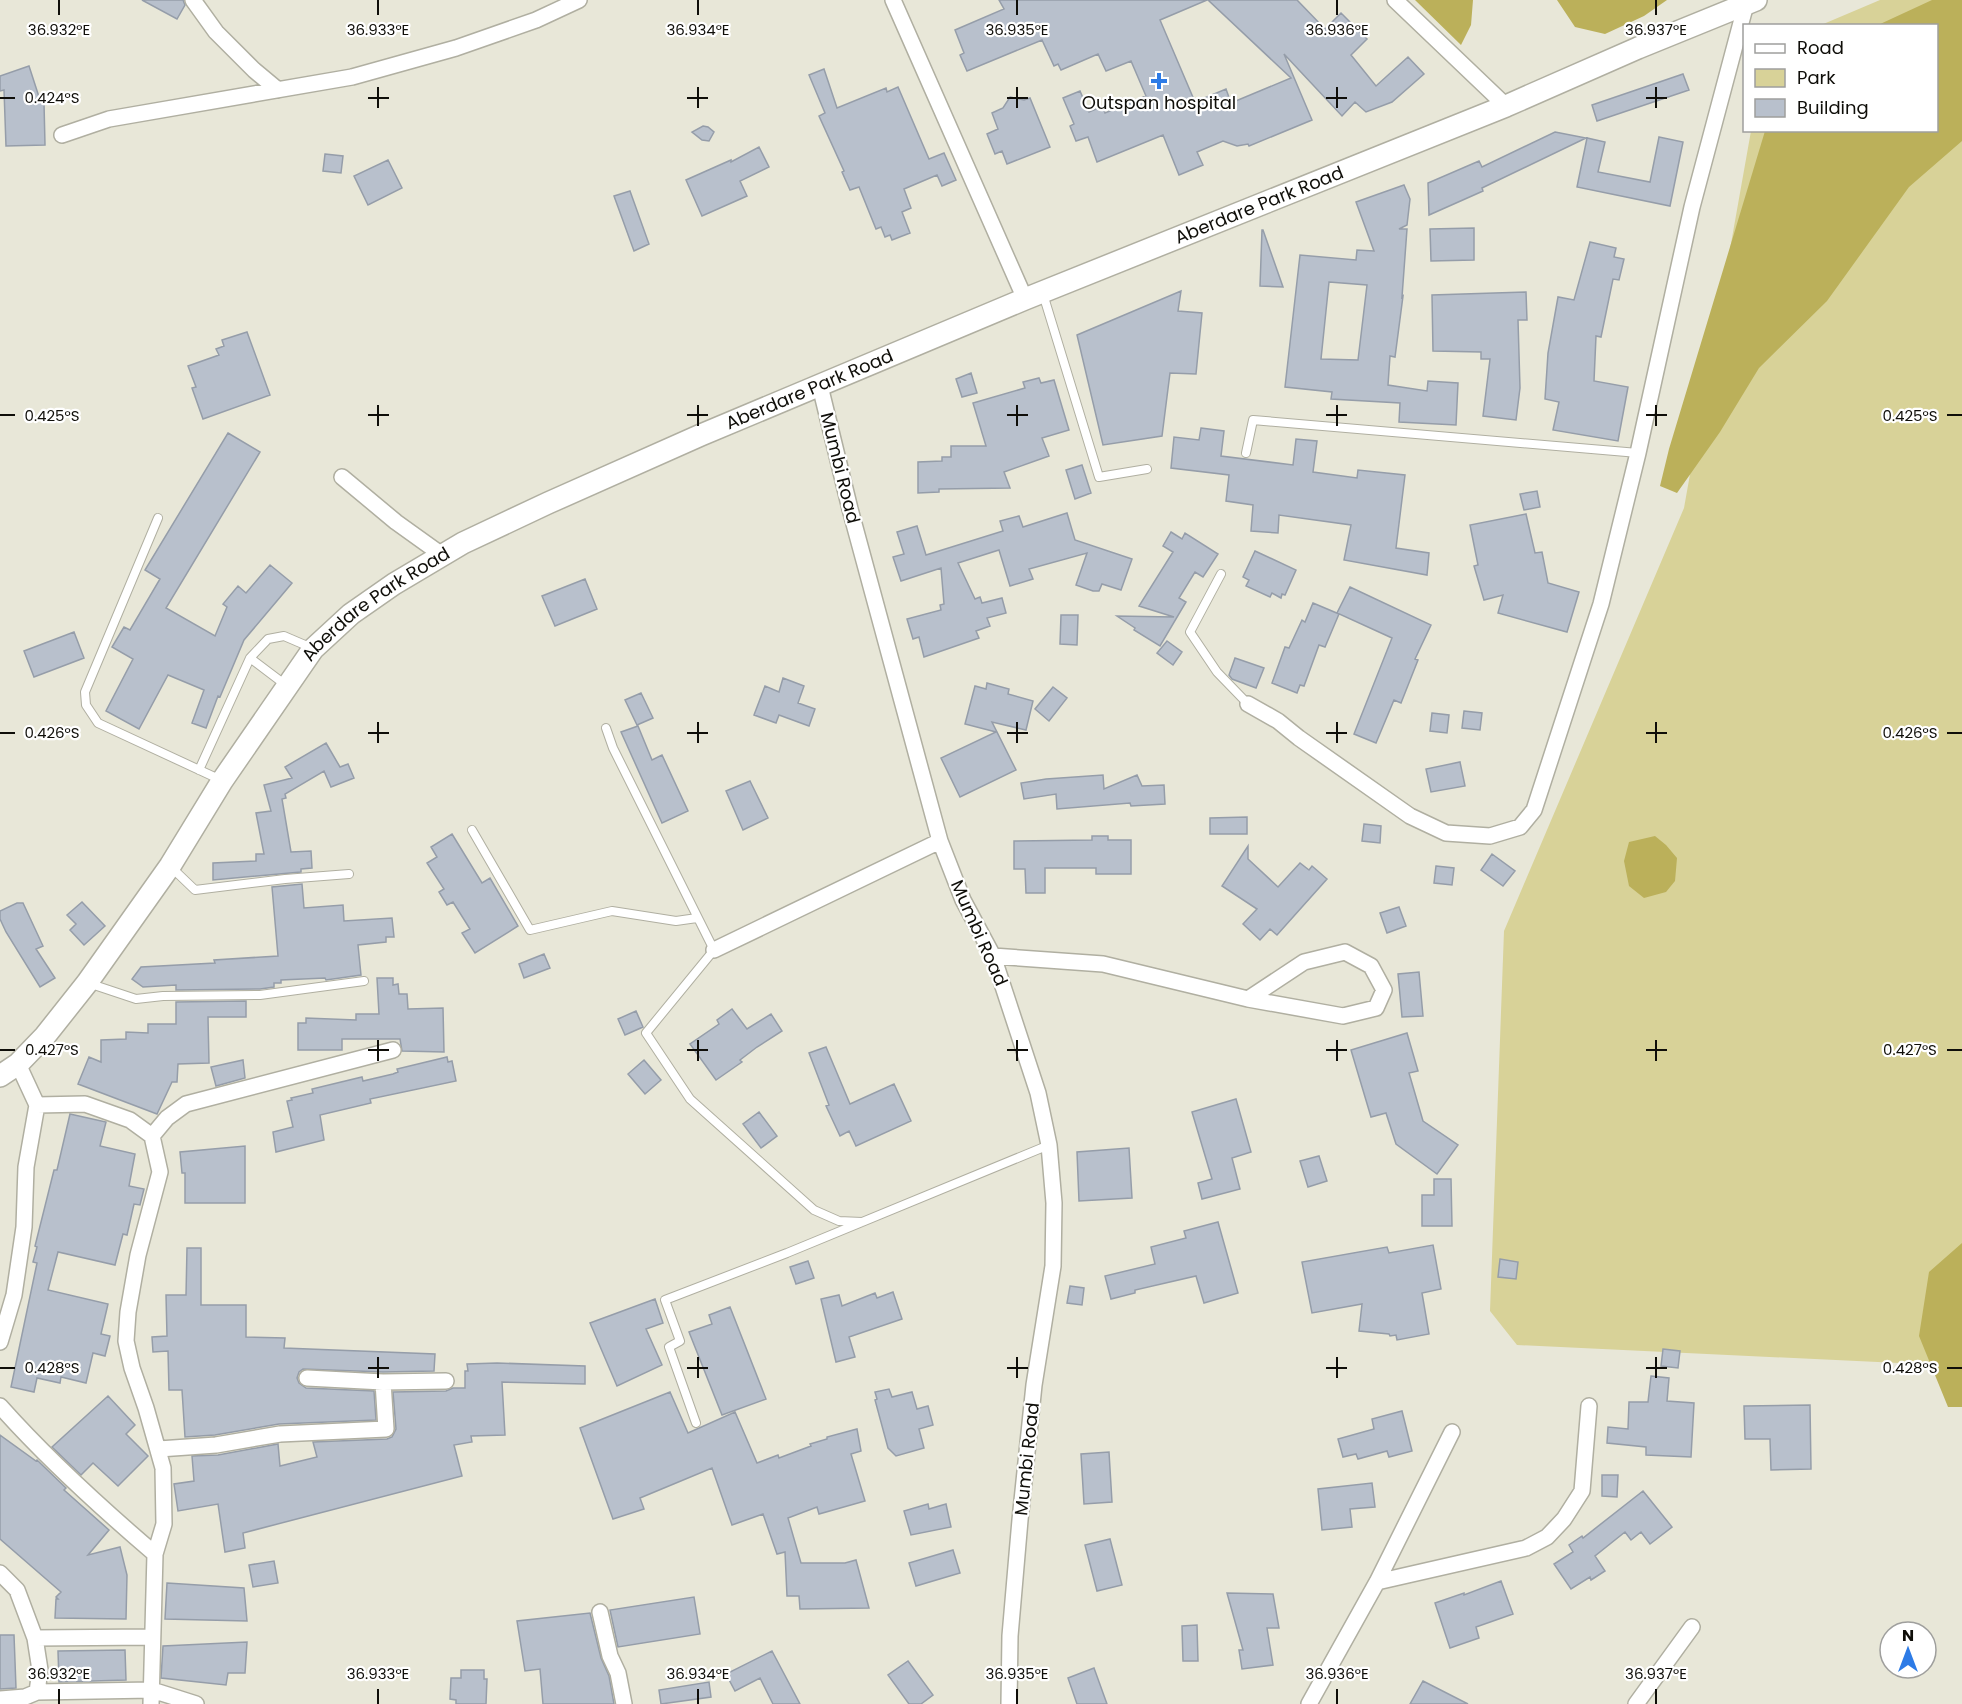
<svg xmlns="http://www.w3.org/2000/svg" width="1962" height="1704" viewBox="0 0 1962 1704" font-family="Poppins,sans-serif">
<style>
.green{fill:#d8d298}
.forest{fill:#bbb05a}
.building{fill:#b8c0cc;stroke:#959da9;stroke-width:1.5;fill-rule:evenodd}
.lines{fill:none;stroke-linecap:round;stroke-linejoin:round}
.lane-casing{stroke:#b0afa1;stroke-width:10}
.street-casing{stroke:#b0afa1;stroke-width:18}
.secondary-casing{stroke:#b0afa1;stroke-width:24}
.lane{stroke:#fff;stroke-width:8}
.street{stroke:#fff;stroke-width:15}
.secondary{stroke:#fff;stroke-width:21}
.ticks{fill:none;stroke:#0f0e09;stroke-width:2}
.poi-dot{fill:#2d7be6;stroke:#fff;stroke-width:2}
.labels{text-anchor:middle;stroke-width:4.5;stroke-linejoin:round;paint-order:stroke}
.poi-label{font-size:18px;fill:#0f0e09;stroke:#fff}
.street-label{font-size:18px;fill:#0f0e09;stroke:#fff}
.ticks-label{font-size:15px;text-anchor:middle;fill:#0f0e09;stroke:#fff;stroke-width:4.5;stroke-linejoin:round;paint-order:stroke}
</style>
<rect width="100%" height="100%" fill="#e8e7d8"/>
<!-- green -->
<path class="green" d="M1880 0H1962V1366L1517 1345 1490 1311 1504 931 1684 508 1751 131 1936 130V26L1821 25Z"/>
<!-- forest -->
<path class="forest" d="M1415 0H1473L1471 25 1461 45Z
M1557 0H1667L1644 16 1605 34 1575 27Z
M1932 0H1962V141L1909 187 1827 301 1759 368 1720 432 1677 493 1660 486 1669 449 1765 131 1936 130V26L1878 25Z
M1655 836 1666 845 1677 858 1675 881 1666 892 1644 898 1629 886 1624 861 1629 842Z
M1962 1243V1407H1948L1919 1336 1929 1272Z"/>
<!-- building -->
<path class="building" d="M142 0H183L185 5 177 19Z
M999 0H1207L1160 20 1195 102 1226 89 1231 103 1291 78 1208 0H1297L1325 29 1341 13 1367 39 1351 55 1376 86 1408 57 1424 74 1392 102 1366 112 1355 102 1342 116 1284 54 1312 120 1249 146 1248 144 1237 146 1223 141 1197 152 1203 165 1179 175 1163 135 1097 162 1088 137 1076 141 1070 126 1074 124 1063 98 1080 91 1089 112 1103 106 1105 113 1146 96 1131 61 1106 71 1098 54 1061 70 1058 64 1054 66 1042 40 967 71 960 55 964 53 955 30 1004 9Z
M29 66 41 103H44L45 145 6 146 4 90 0 91V76Z
M824 69 837 108 886 88 887 92 898 87 929 159 944 153 956 180 942 186 937 175 904 189 911 208 902 212 910 233 892 240 890 235 885 237 881 227 876 229 859 187 850 190 842 172 844 171 819 116 825 113 809 75Z
M1683 74 1689 90 1597 121 1592 105Z
M1010 97 1024 100 1030 98 1050 147 1007 164 1002 151 995 154 987 134 998 129 992 113 1003 108Z
M703 126 708 127 714 132 709 141 702 140 692 132Z
M1555 132 1586 138 1482 188 1483 191 1429 215 1428 183 1479 161 1482 167Z
M1659 137 1683 142 1670 206 1577 187 1587 138 1605 142 1598 172 1650 182Z
M759 147 769 167 740 181 747 196 702 216 686 180 731 160V162Z
M325 154 343 156 341 173 323 171Z
M388 160 402 188 368 205 354 176Z
M1404 185 1410 199 1407 225 1399 229H1407L1402 297 1403 296 1395 357 1390 356 1388 385 1427 391 1428 381 1458 383 1456 425 1399 422 1400 403 1331 399 1332 392 1285 387 1300 255 1356 260 1357 250 1374 251 1356 202ZM1329 282 1367 285 1358 360 1321 359Z
M630 191 649 244 634 251 614 196Z
M1474 228V260L1431 261 1430 229Z
M1262 230H1263L1283 287 1260 286Z
M1590 242 1616 248 1614 257 1624 259 1619 280 1613 279 1601 337 1596 336 1594 381 1628 387 1618 441 1553 430 1559 402 1545 399 1548 353 1558 297 1574 300Z
M1181 291 1178 311 1202 313 1196 374 1170 373 1162 436 1103 445 1077 335Z
M1526 292 1527 320H1518L1520 388 1516 420 1483 416 1490 359H1481V352L1433 351 1432 295Z
M247 332 270 395 203 419 192 388 196 387 188 366 219 355 216 349 224 346 222 340Z
M971 373 977 393 962 397 956 379Z
M1039 378 1041 383 1054 380 1069 430 1042 438 1049 456 1004 472 1010 488 939 489V492L918 493V462L942 461V457H951V446H986L973 403 1025 388 1023 382Z
M1201 428 1224 431 1221 456 1293 465 1296 439 1317 441 1313 472 1357 478 1358 470 1405 475 1396 548 1429 553 1427 575 1344 560 1351 525 1279 515 1278 533 1251 531 1253 505 1226 501 1229 475 1171 468 1174 437 1199 440Z
M228 433 260 452 166 608 215 636 227 607 223 604 238 586 246 593 270 565 292 583 244 640 220 697 218 696 206 728 192 723 204 690 168 675 139 729 106 711 133 659 112 647 124 627 130 630 160 579 145 570Z
M1082 465 1091 493 1075 499 1066 470Z
M1537 491 1540 507 1524 510 1520 494Z
M1067 513 1075 540 1132 559 1121 590 1102 584 1099 591H1093L1076 585 1087 553 1029 569 1033 579 1010 586 999 550 958 563 975 599 980 597 982 603 1002 598 1006 613 987 618 990 626 976 631 979 638 924 657 919 637 913 639 907 619 941 610 940 605 944 604 941 568 901 581 893 557 904 554 897 532 917 526 926 555 1003 531 1000 521 1019 516 1023 527Z
M1526 514 1535 553 1542 552 1548 583 1579 592 1567 632 1498 613 1503 595 1484 600 1474 566 1478 565 1470 525Z
M1171 532 1182 539 1185 533 1218 554 1203 577 1195 572 1179 598 1186 602 1160 646 1134 630 1135 628 1117 616 1174 617 1139 606 1173 552 1163 546Z
M1255 551 1296 570 1285 595 1282 594 1281 598 1272 593 1270 597 1246 586 1249 580 1243 577Z
M585 579 597 609 555 626 542 596Z
M1350 587 1431 625 1415 659 1418 660 1401 703 1394 700 1376 743 1354 734 1392 638 1337 613Z
M1313 603 1339 614 1325 647 1319 645 1304 686 1300 685 1297 693 1272 683 1285 647 1289 648 1302 620 1305 622Z
M1061 615H1078L1077 645 1060 644Z
M74 632 84 658 34 677 24 651Z
M1167 641 1182 652 1173 665 1157 653Z
M1235 658 1264 668 1256 688 1232 679 1229 675Z
M783 678 804 686 798 703 815 709 809 726 779 715 776 723 754 715 765 686 779 692Z
M987 683 1009 689 1008 694 1033 701 1026 730 992 722 1016 770 960 797 941 758 996 732 965 724 975 686 986 689Z
M1053 687 1067 698 1049 721 1035 709Z
M641 693 653 718 637 725 625 700Z
M1464 711 1482 713 1480 730 1462 728Z
M1432 713 1449 715 1447 733 1430 731Z
M638 726 652 760 662 755 688 811 662 823 621 732Z
M326 743 340 767 348 764 354 778 331 787 324 771 285 794 286 798 282 799 291 852 311 851 312 868 301 869V872L213 880V863L256 861V854H264L256 813 271 811 264 785 292 778 285 767Z
M1460 762 1465 786 1431 792 1426 769Z
M1103 775 1104 789 1137 775 1142 786 1164 785 1165 804 1131 806 1130 803 1057 809 1056 794 1024 799 1021 783 1046 779Z
M750 781 768 818 743 830 726 791Z
M1247 817V834H1210V818Z
M1364 824 1381 826 1380 843 1362 841Z
M452 834 482 883 490 878 518 926 475 953 462 933 470 929 453 902 447 905 439 892 444 889 427 863 437 857 431 847Z
M1092 836H1108V840H1131V874H1096V868H1045V893H1026L1025 869H1014V841L1092 840Z
M1248 846V859L1278 887 1300 863 1309 870 1312 866 1327 879 1277 935 1270 929 1260 940 1243 924 1257 909 1222 886Z
M1492 854 1515 871 1503 886 1481 870Z
M1436 866 1454 868 1452 885 1434 883Z
M302 884 304 908 343 905 344 921 392 918 394 937H386V942L358 945 361 975 326 980 325 978 281 980V983H274V987L260 989 176 990V985L143 987 132 979 141 967 215 963 214 960 278 956 272 887Z
M82 902 105 926 84 945 70 930 76 924 67 915Z
M17 903H23L43 946 36 949 55 978 40 987 6 932 0 919V911Z
M1399 907 1406 926 1387 933 1380 913Z
M544 954 550 968 524 978 519 964Z
M1419 972 1423 1016 1402 1017 1398 974Z
M377 978H393V985L398 984 399 994H407L408 1009 443 1008 444 1052 402 1051 400 1039H342V1050H298V1023H306V1018L356 1020V1014H379Z
M246 1001V1017H208L209 1063 178 1064 177 1082H172L157 1114 78 1084 89 1057 101 1062V1040L126 1039V1032L148 1033V1024H176V1002Z
M732 1009 747 1029 771 1014 782 1031 757 1047 740 1060 742 1062 716 1080 690 1044 719 1024 717 1020Z
M636 1011 643 1027 625 1035 618 1019Z
M1407 1033 1418 1071 1409 1073 1423 1121 1458 1145 1437 1174 1396 1144 1386 1113 1371 1117 1351 1050Z
M826 1047 850 1104 894 1084 911 1121 856 1146 849 1131 840 1136 826 1106 829 1105 809 1053Z
M447 1057 448 1062 452 1061 456 1081 370 1099 371 1103 320 1115 324 1140 276 1152 273 1132 293 1127 287 1101 292 1100 291 1098 313 1093 312 1089 362 1077 363 1081 393 1074 398 1072 397 1069Z
M243 1060 245 1078 216 1086 211 1067Z
M644 1060 661 1080 645 1094 628 1074Z
M1236 1099 1251 1152 1232 1158 1240 1189 1202 1199 1198 1183 1212 1179 1192 1112Z
M759 1112 777 1136 761 1148 743 1124Z
M70 1114 106 1122 100 1146 135 1154 129 1186 144 1189 140 1205 134 1204 127 1235 123 1234 115 1265 58 1252 48 1290 108 1304 101 1334 110 1336 105 1356 93 1353 86 1383 61 1377 60 1383 37 1378 34 1392 11 1387 37 1263 33 1262 37 1247 35 1246 54 1170H57Z
M245 1146V1203H185V1173H182L180 1152Z
M1129 1148 1132 1198 1079 1201 1077 1152Z
M1319 1156 1327 1181 1308 1187 1300 1161Z
M1434 1179H1451L1452 1226H1422V1195H1434Z
M1218 1222 1238 1293 1204 1303 1196 1276 1135 1290V1293L1111 1299 1105 1276 1155 1264 1151 1247 1186 1238 1184 1231Z
M1433 1245 1441 1289 1422 1293 1429 1334 1397 1340 1396 1335 1390 1336 1389 1334 1359 1331 1362 1304 1312 1313 1302 1262 1387 1247 1389 1253Z
M187 1248H201V1305H246V1337L285 1338 284 1348 435 1354 434 1371 383 1372 303 1369 299 1372 297 1378 299 1383 306 1388 374 1391 376 1420 279 1424 215 1435 185 1437 182 1390H169L168 1351 153 1352 152 1337 167 1336 166 1295H186Z
M1500 1259 1518 1262 1516 1279 1498 1277Z
M808 1261 814 1278 796 1284 790 1267Z
M1070 1286 1084 1288 1082 1305 1067 1303Z
M893 1292 902 1319 849 1337 855 1357 836 1362 821 1299 839 1295 842 1306 875 1293 877 1298Z
M655 1299 663 1323 646 1329 662 1365 617 1386 590 1323Z
M730 1307 766 1399 722 1415 689 1332 712 1324 709 1315Z
M1663 1349 1680 1351 1678 1368 1661 1366Z
M497 1363 585 1366V1384L502 1382 505 1435 471 1436 472 1442 454 1445 462 1476 243 1533 245 1548 225 1552 218 1504 178 1511 174 1484 194 1481 192 1456 218 1455 278 1444 280 1466 317 1457 313 1442 387 1439 392 1437 396 1429 393 1392 446 1391 453 1388H465V1371H468L467 1364Z
M1651 1376 1669 1378 1667 1401 1694 1403 1691 1457 1646 1455V1447L1607 1443 1608 1427 1628 1429 1629 1402H1648Z
M889 1389 892 1397 912 1392 917 1409 928 1406 933 1425 919 1429 924 1448 896 1456 888 1448 875 1400 877 1399 875 1392Z
M670 1392 688 1433 735 1412 757 1463 778 1455 779 1458 811 1446 810 1444 827 1439V1437L857 1429 861 1451 851 1454 865 1501 819 1514 817 1507 788 1518 801 1563H845L856 1560 869 1608 800 1609 799 1596H787L785 1552 777 1554 763 1514 732 1525 712 1468 640 1498 644 1509 613 1519 580 1428Z
M108 1396 135 1425 126 1434 148 1456 118 1486 93 1463 81 1475 52 1447Z
M1810 1405 1811 1469 1771 1470 1770 1439H1745L1744 1406Z
M1402 1411 1412 1451 1389 1457 1387 1451 1358 1459 1356 1454 1343 1457 1338 1439 1374 1429 1372 1419Z
M0 1435 36 1461 37 1460 66 1488 64 1490 109 1530 88 1555 120 1547 127 1575 126 1619 55 1618 56 1599H58L56 1597 61 1592 0 1539Z
M1109 1452 1112 1502 1084 1504 1081 1454Z
M1602 1475H1618L1617 1497 1602 1496Z
M1372 1483 1375 1507 1350 1509 1352 1527 1322 1530 1318 1489Z
M1643 1491 1672 1527 1650 1544 1641 1532 1631 1540 1625 1532 1595 1556 1605 1571 1591 1580 1590 1577 1571 1589 1554 1564 1573 1552 1569 1545 1582 1536 1583 1538Z
M928 1504 929 1509 946 1504 951 1527 911 1535 904 1511Z
M1110 1539 1122 1585 1097 1591 1085 1545Z
M953 1550 960 1573 916 1586 909 1563Z
M274 1561 278 1583 253 1587 249 1565Z
M1501 1581 1513 1614 1476 1627 1479 1638 1450 1648 1435 1603 1464 1593V1595Z
M167 1583 244 1588 247 1621 165 1619Z
M1227 1593 1273 1594 1279 1628H1267L1273 1665 1242 1669 1239 1650H1243Z
M694 1597 700 1634 618 1647 610 1610Z
M590 1613 601 1658 609 1676 614 1704H543L540 1669 525 1671 517 1621Z
M1197 1625 1198 1661H1183L1182 1626Z
M0 1635H14L16 1688 0 1689Z
M247 1642 245 1673H228L226 1685 161 1678 163 1646Z
M125 1650 126 1680 59 1682 58 1651Z
M772 1651 800 1704H773L760 1678 735 1691 726 1674Z
M908 1661 933 1695 921 1704H909L888 1675Z
M1094 1668 1107 1704H1077L1068 1678Z
M461 1670H484V1679H487L486 1704H456V1700L450 1699 451 1678H461Z
M1423 1681 1468 1704H1410Z
M709 1682 711 1697 661 1704 659 1690Z"/>
<g class="lines">
<!-- lane casing -->
<g class="lane-casing">
<path id="lane" d="M1043 294 1099 477 1147 469
M1246 453 1253 420 1638 453
M158 518 85 692 86 705 98 723 221 780
M1221 574 1190 632 1217 672 1248 704
M250 658 287 686
M606 728 613 748 714 950 646 1033 690 1099 814 1210 839 1221 862 1222
M199 770 250 658 268 639 284 636 312 648
M472 830 530 930 612 911 676 921 697 918
M171 867 195 890 285 879 349 874
M88 983 136 999 163 996 260 995 364 981
M696 1423 669 1347 680 1341 665 1300 787 1253 1049 1145"/>
</g>
<!-- street casing -->
<g class="street-casing">
<path id="street" d="M193 0 216 32 254 70 278 90
M893 0 1025 299
M1395 0 1506 106
M62 135 109 119 352 77 456 48 536 20 579 0
M820 386 850 509 940 841 963 900 993 956 1038 1093 1049 1145 1054 1203 1053 1266 1034 1385 1020 1520 1010 1636 1009 1704
M342 477 396 522 442 555
M1248 704 1278 721 1299 738 1410 816 1446 833 1490 836 1520 827 1534 810 1601 604 1638 453 1692 207 1746 4
M714 950 940 841
M993 956 1103 964 1248 999 1343 1016 1376 1008 1384 990 1371 966 1345 952 1304 962 1248 999
M37 1105 85 1104 130 1120 152 1136 160 1172 138 1255 128 1312 126 1341 132 1368 146 1408 163 1468 164 1524 155 1554
M152 1136 167 1118 186 1104 393 1050
M0 1342 14 1295 24 1227 26 1167 37 1105 18 1064
M307 1378 383 1382 446 1381
M0 1406C48 1460 100 1507 155 1554L151 1704
M159 1449 216 1445 280 1434 386 1429 383 1382
M0 1573 17 1590 35 1638 40 1670 37 1692
M1377 1582 1526 1548 1547 1537 1564 1519 1582 1491 1589 1406
M600 1612 610 1656 618 1673 624 1704
M35 1638 152 1637
M0 1699 25 1697 37 1692 152 1690 196 1704
M1309 1704 1377 1582 1452 1432
M1636 1704 1692 1627"/>
</g>
<!-- secondary casing -->
<g class="secondary-casing">
<g id="secondary">
<path id="s1" d="M0 1076 18 1064 45 1036 87 983 170 866 222 781 313 649 351 614 394 584 463 543 548 503 701 435 1025 299 1506 106 1638 48 1756 0"/>
</g>
</g>
<!-- lane -->
<use href="#lane" class="lane"/>
<!-- street -->
<use href="#street" class="street"/>
<!-- secondary -->
<use href="#secondary" class="secondary"/>
</g>
<!-- ticks -->
<path class="ticks" d="M59 0V15M378 0V15M698 0V15M1017 0V15M1337 0V15M1656 0V15M378 87V108M698 87V108M1017 87V108M1337 87V108M1656 87V108M0 98H15M368 98H389M687 98H708M1007 98H1028M1326 98H1347M1646 98H1667M378 405V426M698 405V426M1017 405V426M1337 405V426M1656 405V426M0 415H15M368 415H389M687 415H708M1007 415H1028M1326 415H1347M1646 415H1667M1947 415H1962M378 722V743M698 722V743M1017 722V743M1337 722V743M1656 722V743M0 733H15M368 733H389M687 733H708M1007 733H1028M1326 733H1347M1646 733H1667M1947 733H1962M378 1040V1061M698 1040V1061M1017 1040V1061M1337 1040V1061M1656 1040V1061M0 1050H15M368 1050H389M687 1050H708M1007 1050H1028M1326 1050H1347M1646 1050H1667M1947 1050H1962M378 1357V1378M698 1357V1378M1017 1357V1378M1337 1357V1378M1656 1357V1378M0 1368H15M368 1368H389M687 1368H708M1007 1368H1028M1326 1368H1347M1646 1368H1667M1947 1368H1962M59 1689V1704M378 1689V1704M698 1689V1704M1017 1689V1704M1337 1689V1704M1656 1689V1704"/>
<!-- markers -->
<path class="poi-dot" d="M1156 72h6v6h6v6h-6v6h-6v-6h-6v-6h6z"/>
<g class="labels">
<!-- poi labels -->
<g class="poi-label">
<text x="1159" y="109">Outspan hospital</text>
</g>
<!-- street labels -->
<g class="street-label">
<text dy="6" stroke="none"><textPath href="#s1" startOffset="1581">Aberdare Park Road</textPath></text>
<text dy="6" stroke="none"><textPath href="#s1" startOffset="1095">Aberdare Park Road</textPath></text>
<text transform="translate(840 468) rotate(76)" y="6">Mumbi Road</text>
<text dy="6" stroke="none"><textPath href="#s1" startOffset="609">Aberdare Park Road</textPath></text>
<text transform="translate(979 933) rotate(66)" y="6">Mumbi Road</text>
<text transform="translate(1027 1459) rotate(-84)" y="6">Mumbi Road</text>
</g>
</g>
<g class="ticks-label">
<text x="59" y="35">36.932°E</text>
<text x="378" y="35">36.933°E</text>
<text x="698" y="35">36.934°E</text>
<text x="1017" y="35">36.935°E</text>
<text x="1337" y="35">36.936°E</text>
<text x="1656" y="35">36.937°E</text>
<text x="52" y="103">0.424°S</text>
<text x="52" y="421">0.425°S</text>
<text x="1910" y="421">0.425°S</text>
<text x="52" y="738">0.426°S</text>
<text x="1910" y="738">0.426°S</text>
<text x="52" y="1055">0.427°S</text>
<text x="1910" y="1055">0.427°S</text>
<text x="52" y="1373">0.428°S</text>
<text x="1910" y="1373">0.428°S</text>
<text x="59" y="1679">36.932°E</text>
<text x="378" y="1679">36.933°E</text>
<text x="698" y="1679">36.934°E</text>
<text x="1017" y="1679">36.935°E</text>
<text x="1337" y="1679">36.936°E</text>
<text x="1656" y="1679">36.937°E</text>
</g>
<!-- legend -->
<rect x="1743" y="24" width="195" height="108" fill="#ffffff" stroke="#9f9f9d" stroke-width="1.5"/>
<rect x="1755" y="44" width="30" height="9" fill="#ffffff" stroke="#9f9f9d" stroke-width="1.5"/>
<text x="1797" y="54" font-size="18" fill="#0f0e09">Road</text>
<rect x="1755" y="69" width="30" height="18" fill="#d8d298" stroke="#9f9f9d" stroke-width="1.5"/>
<text x="1797" y="84" font-size="18" fill="#0f0e09">Park</text>
<rect x="1755" y="99" width="30" height="18" fill="#b8c0cc" stroke="#9f9f9d" stroke-width="1.5"/>
<text x="1797" y="114" font-size="18" fill="#0f0e09">Building</text>
<!-- north arrow -->
<g transform="translate(1908 1650)"><circle r="28" fill="#ffffff" stroke="#9f9f9d" stroke-width="1.5"/>
<path d="M0-4.5L10 22L0 15L-10 22Z" fill="#2d7be6"/>
<text y="-9" font-size="16" font-weight="bold" text-anchor="middle" fill="#0f0e09">N</text>
</g>
</svg>
